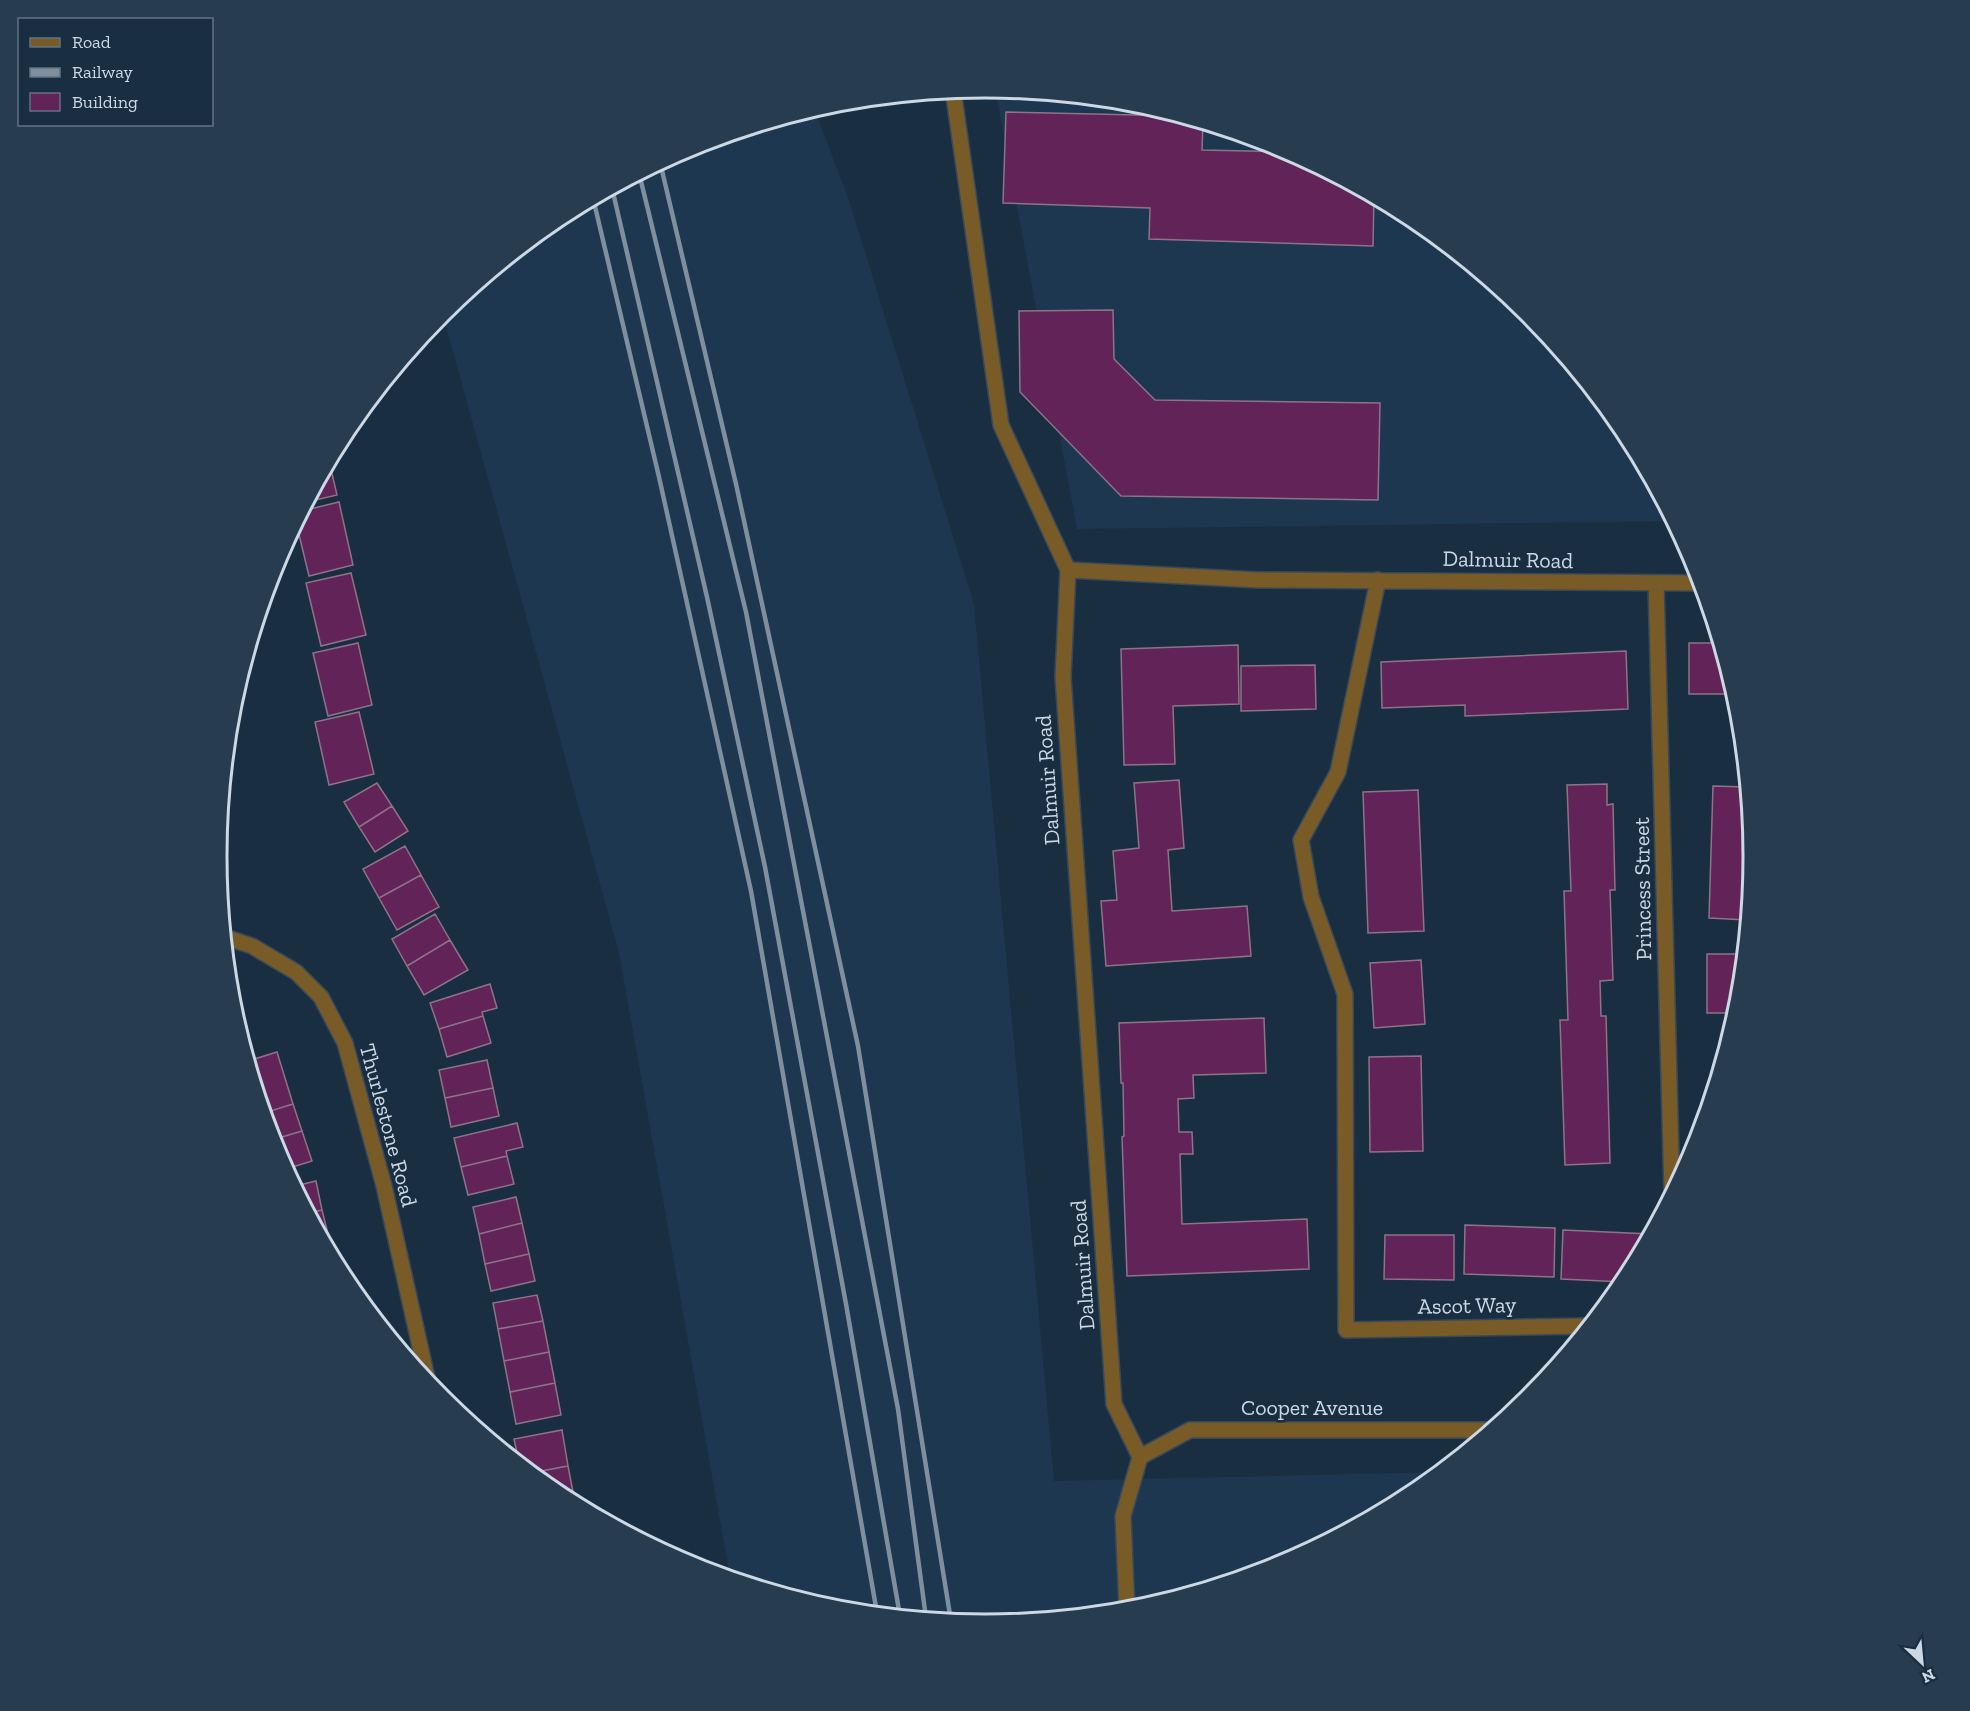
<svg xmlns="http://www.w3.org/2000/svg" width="1970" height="1711" viewBox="0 0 1970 1711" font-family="'Zilla Slab',serif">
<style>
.built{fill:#1c374f}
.building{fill:#622358;stroke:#8d7387;stroke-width:1.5}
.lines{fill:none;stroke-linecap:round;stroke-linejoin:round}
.lane-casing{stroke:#36495b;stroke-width:18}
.street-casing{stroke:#36495b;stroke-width:18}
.lane{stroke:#785b27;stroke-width:15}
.street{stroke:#785b27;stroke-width:15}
.rail{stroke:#7f8f9e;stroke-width:4.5}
.labels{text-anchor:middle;stroke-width:5;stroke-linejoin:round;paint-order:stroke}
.street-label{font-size:22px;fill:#ccd9e5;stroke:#192e41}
.rim{fill:none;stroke:#ccd9e5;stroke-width:3}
</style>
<rect width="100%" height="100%" fill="#192e41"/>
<!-- built -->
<path class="built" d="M995 88 1135 102 1279 146 1412 217 1529 312 1624 429 1673 521 1077 529Z
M814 108 848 197 974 604 1054 1481 1439 1472 1412 1495 1279 1566 1135 1609 985 1624 835 1609 730 1577 619 953 442 312 558 216 691 145Z"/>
<!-- building -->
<path class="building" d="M1006 112 1182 116 1203 122 1202 150 1291 152 1374 196 1373 246 1149 239 1150 208 1003 203Z
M1113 310 1114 359 1155 400 1380 403 1378 500 1121 496 1020 392 1019 311Z
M329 461 337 495 307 502Z
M339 502 353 565 309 576 296 522 302 511Z
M351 573 366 635 321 646 306 583Z
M358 643 372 705 328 716 313 653Z
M1689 643H1720L1735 694H1689Z
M1238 645 1239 704 1173 706 1175 764 1124 765 1121 649Z
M1626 651 1628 709 1465 716V705L1382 708 1381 662Z
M1315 665 1316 709 1241 711V666Z
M359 712 374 774 329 785 315 722Z
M1179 780 1184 848 1168 850 1172 911 1247 906 1251 956 1106 966 1101 901 1117 900 1113 851 1139 848 1134 783Z
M377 783 392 806 359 827 344 802Z
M1607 784V805L1613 804 1615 890H1610L1613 980 1600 981 1601 1016H1606L1610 1163 1565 1165 1560 1020H1568L1564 891H1571L1567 785Z
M1713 786 1747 787 1753 856 1747 920 1709 918Z
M1418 790 1424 931 1368 933 1363 792Z
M392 806 408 831 375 852 359 827Z
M405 846 421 875 379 898 363 869Z
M421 875 439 907 397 930 379 898Z
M435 914 450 940 407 966 392 939Z
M450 940 468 970 424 995 407 966Z
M1707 954H1744L1736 1013H1707Z
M1421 960 1425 1024 1374 1028 1370 963Z
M490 984 497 1008 482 1012 483 1016 439 1029 430 1003Z
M483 1016 491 1043 447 1057 439 1029Z
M1264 1018 1266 1073 1193 1075 1194 1098 1178 1099 1179 1132H1192L1193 1154H1180L1182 1224 1307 1219 1309 1269 1127 1276 1122 1137 1124 1136 1123 1083H1121L1119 1023Z
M277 1052 293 1104 264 1113 248 1061Z
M1421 1056 1423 1151 1370 1152 1369 1057Z
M487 1060 493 1088 445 1098 439 1070Z
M493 1088 499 1116 451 1127 445 1098Z
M293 1104 302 1131 272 1140 264 1113Z
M517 1123 523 1147 506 1151 507 1156 461 1167 454 1138Z
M302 1131 312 1161 286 1169 272 1140Z
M507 1156 514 1184 468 1195 461 1167Z
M316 1181 322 1210 309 1213 295 1186Z
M516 1197 522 1223 479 1234 473 1207Z
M322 1210 329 1238 323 1239 309 1213Z
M522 1223 529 1254 485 1264 479 1234Z
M1465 1225 1555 1228 1554 1277 1464 1274Z
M1563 1230 1650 1234 1624 1282 1561 1279Z
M1385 1235H1454V1280L1384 1279Z
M529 1254 535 1281 491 1291 485 1264Z
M537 1295 543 1321 498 1329 493 1303Z
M543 1321 549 1352 504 1361 498 1329Z
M549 1352 555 1383 510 1392 504 1361Z
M555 1383 561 1415 516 1424 510 1392Z
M562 1430 568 1466 531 1473 519 1462 514 1439Z
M568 1466 574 1497 565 1498 558 1494 531 1473Z"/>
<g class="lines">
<!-- lane casing -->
<g class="lane-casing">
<path id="lane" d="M953 90 1001 425 1068 570
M1127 1610 1123 1516 1140 1457"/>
</g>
<!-- street casing -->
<g class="street-casing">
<path id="street" d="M1378 580 1338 772 1301 840 1311 897 1345 994 1346 1330 1588 1326
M1656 583 1672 1193
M225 937 252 946 296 972 321 997 345 1043 384 1186 428 1382
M1491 1430H1190L1140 1457 1114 1404 1063 677 1068 570 1259 580 1702 583"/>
</g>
<!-- lane -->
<use href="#lane" class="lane"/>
<!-- street -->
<use href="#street" class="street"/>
<!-- rail -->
<path class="rail" d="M660 162 736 484 858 1046 951 1621
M639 173 746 612 898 1409 926 1618
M612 188 707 597 765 867 846 1304 900 1616
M593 198 659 477 751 891 877 1613"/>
</g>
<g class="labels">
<!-- street labels -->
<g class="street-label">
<text transform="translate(1508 559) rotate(1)" y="8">Dalmuir Road</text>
<text transform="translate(1047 780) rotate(-94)" y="8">Dalmuir Road</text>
<text transform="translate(1642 889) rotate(-91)" y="8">Princess Street</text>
<text transform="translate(389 1125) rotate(75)" y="8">Thurlestone Road</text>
<text transform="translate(1082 1265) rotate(-94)" y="8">Dalmuir Road</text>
<text transform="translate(1467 1305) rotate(-1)" y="8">Ascot Way</text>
<text x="1312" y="1415">Cooper Avenue</text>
</g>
</g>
<!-- crop -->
<path d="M0 0H1970V1711H0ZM227 856a758 758 0 1 1 1516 0a758 758 0 1 1-1516 0Z" fill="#273c4e" fill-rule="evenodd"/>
<path class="rim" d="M227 856a758 758 0 1 1 1516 0a758 758 0 1 1-1516 0Z"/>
<!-- legend -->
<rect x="18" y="18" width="195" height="108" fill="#192e41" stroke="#617283" stroke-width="1.5"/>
<rect x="30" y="38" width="30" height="9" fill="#785b27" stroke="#617283" stroke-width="1.5"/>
<text x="72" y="48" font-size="18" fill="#ccd9e5">Road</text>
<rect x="30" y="68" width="30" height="9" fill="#7f8f9e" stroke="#617283" stroke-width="1.5"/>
<text x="72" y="78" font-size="18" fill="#ccd9e5">Railway</text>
<rect x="30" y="93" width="30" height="18" fill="#622358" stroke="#617283" stroke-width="1.5"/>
<text x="72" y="108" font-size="18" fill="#ccd9e5">Building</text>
<!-- north arrow -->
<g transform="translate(1922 1663) rotate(154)" stroke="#192e41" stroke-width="4.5" paint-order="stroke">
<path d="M0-4.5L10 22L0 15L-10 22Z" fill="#ccd9e5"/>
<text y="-9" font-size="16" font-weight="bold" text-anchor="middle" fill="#ccd9e5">N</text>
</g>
</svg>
